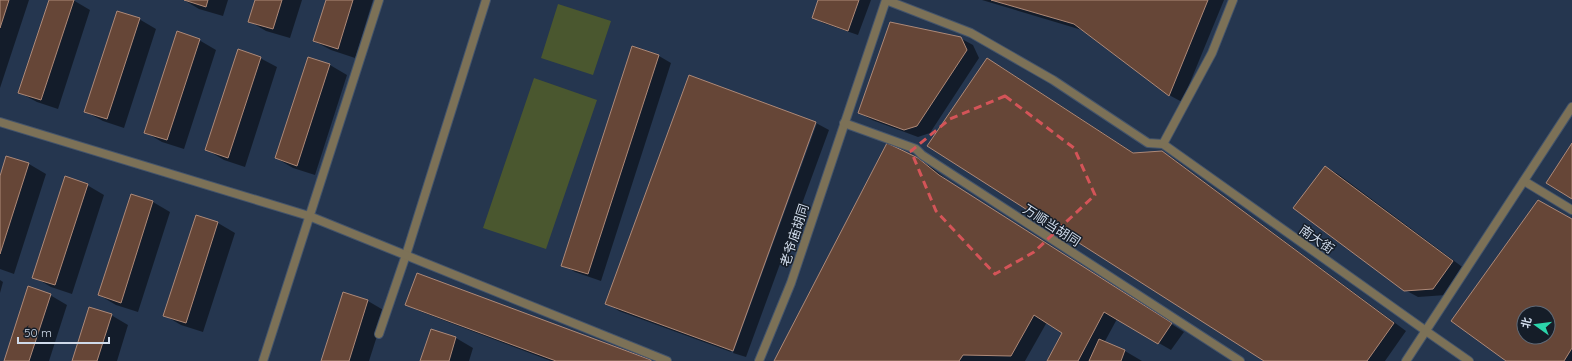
<svg xmlns="http://www.w3.org/2000/svg" width="1572" height="361" viewBox="0 0 1572 361" font-family="Quicksand,'Noto Sans SC',sans-serif">
<style>
.green{fill:#4a572f}
.shadow{fill:#0007;fill-rule:evenodd}
.building{fill:#664637;stroke:#ad8978;fill-rule:evenodd}
.lines{fill:none;stroke-linecap:round;stroke-linejoin:round}
.pedestrian-casing{stroke:#44546b;stroke-width:10}
.minor-casing{stroke:#44546b;stroke-width:10}
.tertiary-casing{stroke:#44546b;stroke-width:10}
.pedestrian{stroke:#7c7157;stroke-width:8}
.minor{stroke:#7c7157;stroke-width:8}
.tertiary{stroke:#7c7157;stroke-width:8}
.marked{fill:none;stroke:#d45458;stroke-width:3;stroke-dasharray:8 5;stroke-linejoin:round}
.labels{text-anchor:middle;stroke-width:3;stroke-linejoin:round;paint-order:stroke}
.street-label{font-size:13px;fill:#cfdaea;stroke:#151d28}
</style>
<rect width="100%" height="100%" fill="#25364f"/>
<!-- green -->
<path class="green" d="M558 4 611 21 593 75 541 58Z
M534 78 597 100 546 249 483 228Z"/>
<!-- shadow -->
<path class="shadow" d="M0 0H29L0 88Z
M50 0H73L90 10 58 109 37 102 20 93Z
M184 0H228L223 16 199 9Z
M256 0H302L290 38 266 31 249 21Z
M327 0H373L355 58 331 50 314 41Z
M820 0H871L858 35 823 23 813 17Z
M982 0H1224L1182 102 1169 95 1082 30Z
M139 19 156 29 124 128 103 121 86 112Z
M960 38 973 45 979 58 930 133 918 137 872 120 859 113Z
M199 40 216 50 184 149 162 142 145 132Z
M659 56 671 63 601 281 575 272 563 265Z
M260 58 277 67 245 167 224 160 207 150Z
M308 58 330 65 347 75 315 175 293 168 276 158Z
M1000 66 1134 153 1162 152 1175 160 1406 331 1385 361H1266Z
M689 76 816 123 829 130 746 357 733 353 817 123H815L731 352 619 311 606 303Z
M7 157 29 164 46 174 14 274 0 269V179Z
M917 158 930 166 952 184 1184 332 1171 350 1117 319 1104 343 1125 351 1142 361H1049L1063 332 1047 322 1025 361H775Z
M1326 167 1338 174 1465 269 1446 295 1418 297 1405 290Z
M87 185 104 195 72 294 51 287 34 277Z
M131 195 153 202 170 212 138 312 116 305 99 295Z
M196 216 218 223 235 233 203 332 181 325 164 315Z
M1572 220V361H1508L1452 321ZM1524 313H1548V337H1524Z
M0 280 3 282 0 293Z
M344 293 368 301 385 311 369 361H322Z
M50 295 67 305 49 361H5Z
M406 304 650 361H551L419 311Z
M111 315 128 325 117 361H73Z
M432 330 456 338 473 348 469 361H421Z"/>
<!-- building -->
<path class="building" d="M0 0H9L0 28Z
M49 0H74L41 100 18 93Z
M184 0H208L206 7Z
M255 0H282L273 29 248 22Z
M326 0H353L338 49 313 41Z
M818 0H859L848 31 812 18Z
M991 0H1208L1169 96 1074 24Z
M117 11 140 18 107 119 84 112Z
M890 22 961 37 967 50 917 126 904 130 858 113Z
M177 31 200 39 167 140 144 133Z
M632 46 659 55 588 274 561 266Z
M238 49 261 57 228 158 205 150Z
M308 57 330 64 297 166 275 158Z
M987 58 1133 153 1162 151 1394 323 1367 361H1264L927 146Z
M689 75 816 122 733 351 605 304Z
M887 143 918 158 939 175 1172 323 1158 344 1104 312 1078 361H1047L1062 333 1034 315 1011 356 963 355 959 361H774Z
M1572 143V199L1546 183Z
M6 156 29 163 0 254V176Z
M1325 166 1453 261 1433 289 1404 291 1293 208Z
M65 176 88 184 55 285 32 278Z
M131 194 153 201 121 303 98 295Z
M1538 200 1572 219V348L1564 361H1506L1451 321ZM1524 313H1548V337H1524Z
M196 215 218 222 186 323 163 316Z
M417 273 651 360V361H556L405 305Z
M28 286 51 294 29 361H4Z
M343 292 368 300 349 361H321Z
M89 307 112 314 97 361H72Z
M431 329 456 337 449 361H420Z
M1099 339 1125 350 1121 361H1089Z"/>
<g class="lines">
<!-- pedestrian casing -->
<g class="pedestrian-casing">
<path id="pedestrian" d="M759 361 791 283 886 0 971 33 1053 80 1148 143 1163 144 1426 331"/>
</g>
<!-- minor casing -->
<g class="minor-casing">
<path id="minor" d="M844 123 916 149 922 155 1240 361
M1163 144 1212 53 1233 0
M1524 181 1572 210
M379 334 406 255 486 0"/>
</g>
<!-- tertiary casing -->
<g class="tertiary-casing">
<path id="tertiary" d="M0 122 309 216 667 361
M1426 331 1469 361
M263 361 379 0
M1406 361 1572 107"/>
</g>
<!-- pedestrian -->
<use href="#pedestrian" class="pedestrian"/>
<!-- minor -->
<use href="#minor" class="minor"/>
<!-- tertiary -->
<use href="#tertiary" class="tertiary"/>
</g>
<!-- marked area -->
<path class="marked" d="M1005 96 1074 148 1095 195 1034 252 995 274 936 211 911 151 950 119Z"/>
<g class="labels">
<!-- street labels -->
<g class="street-label">
<text transform="translate(1052 225) rotate(33)" y="5">万顺当胡同</text>
<text transform="translate(794 235) rotate(-72)" y="5">老爷庙胡同</text>
<text transform="translate(1317 239) rotate(35)" y="5">南大街</text>
</g>
</g>
<!-- north arrow -->
<g transform="translate(1536 325) rotate(284)"><circle r="19" fill="#151d28" stroke="#5f6976"/>
<path d="M0-3L7 15L0 10L-7 15Z" fill="#2cd5ab"/>
<text y="-6" font-size="11" font-weight="bold" text-anchor="middle" fill="#cfdaea">北</text>
</g>
<!-- scale -->
<path d="M18 337v6h91v-6" fill="none" stroke="#cfdaea" stroke-width="2"/>
<text x="24" y="337" font-size="12" fill="#cfdaea" stroke="#151d28" stroke-width="3" paint-order="stroke">50 m</text>
</svg>
